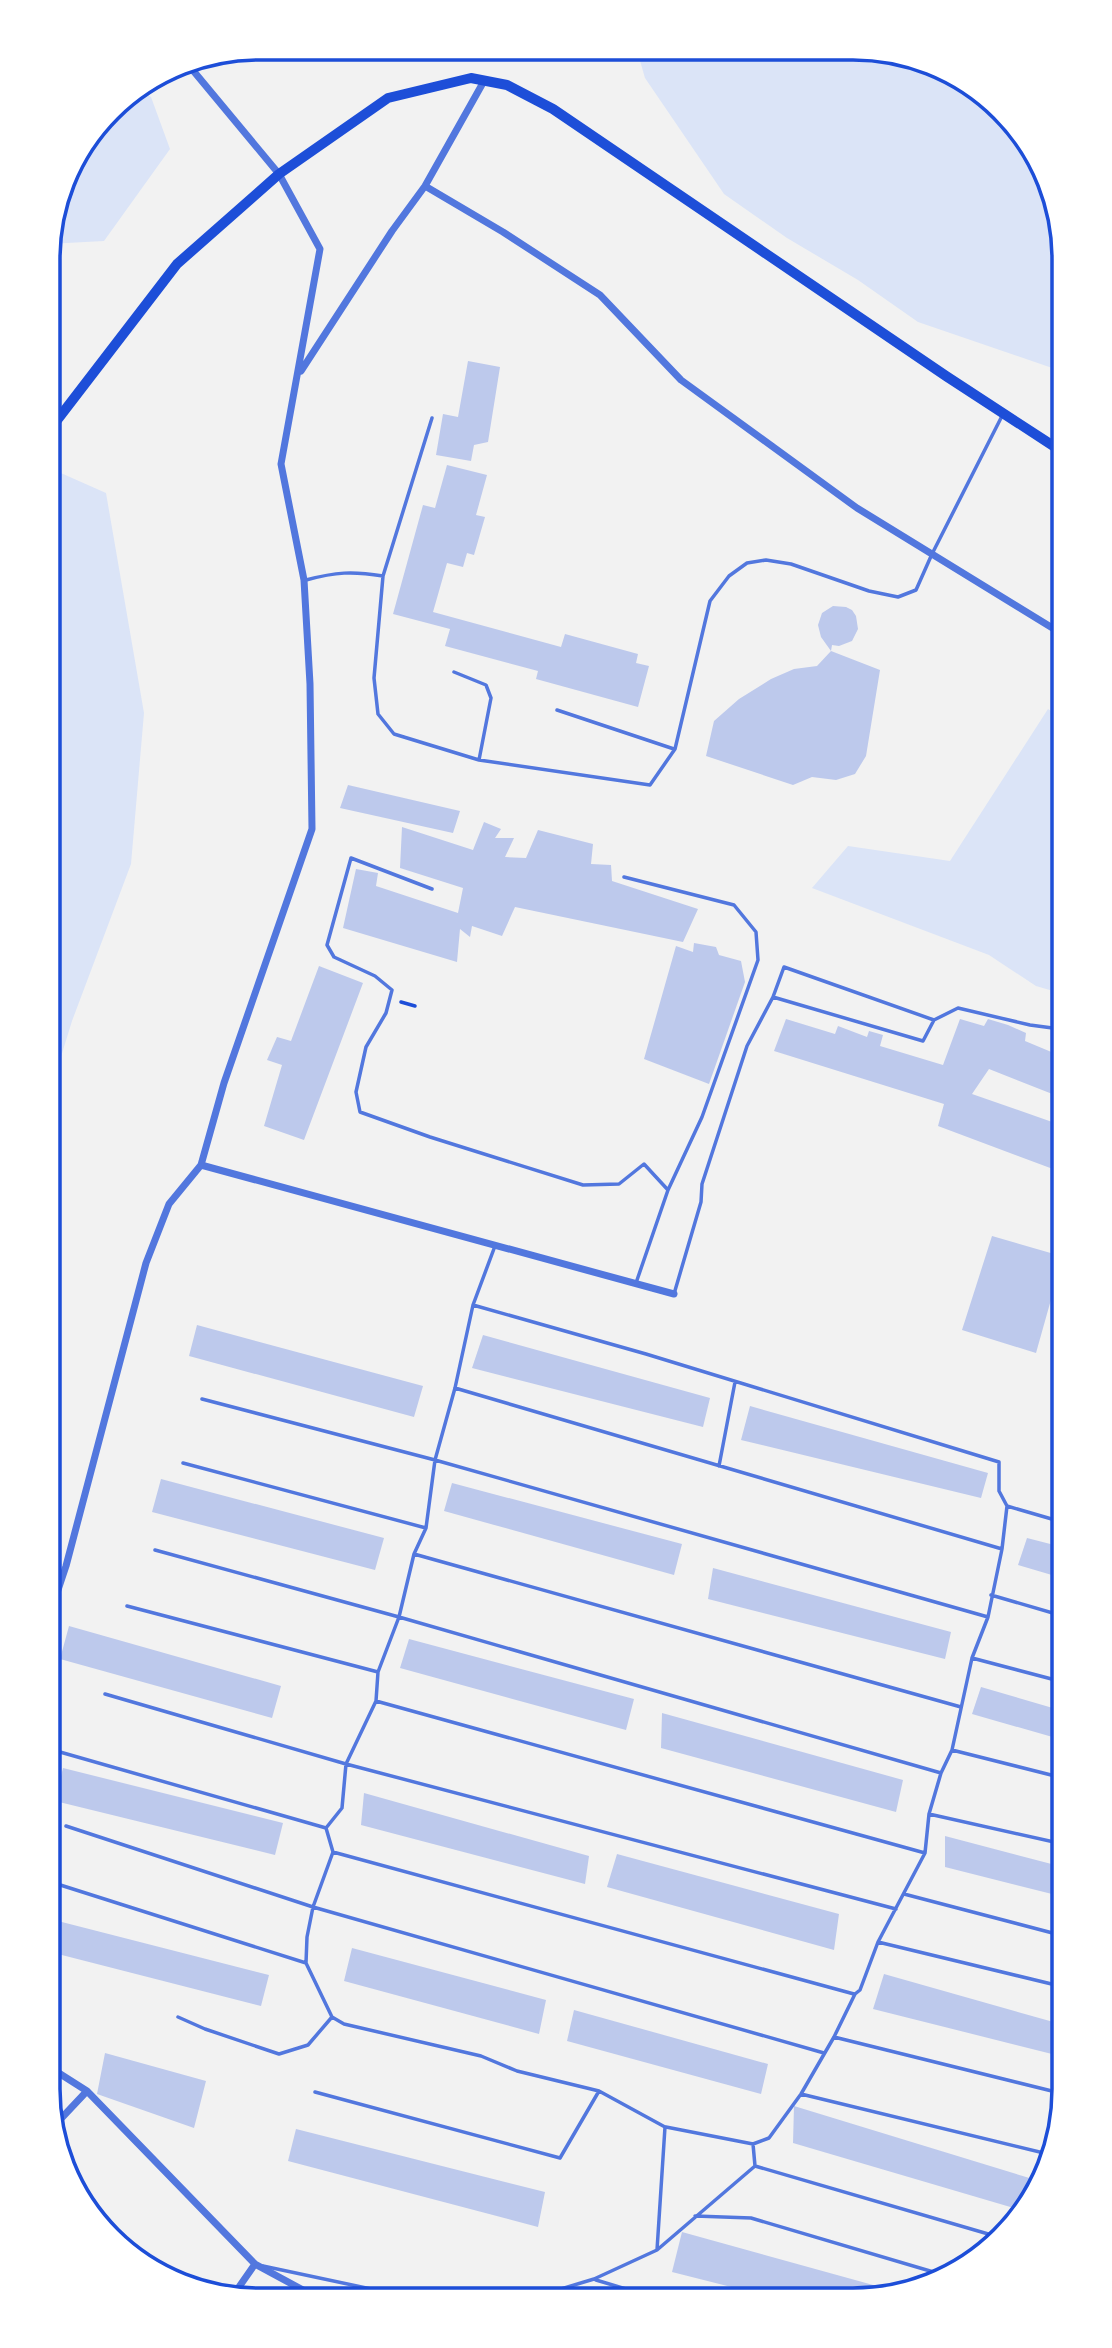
<svg xmlns="http://www.w3.org/2000/svg" width="1112" height="2348" viewBox="0 0 1112 2348" font-family="Inter,sans-serif">
<style>
.green{fill:#dbe4f7}
.building{fill:#bdc9ec}
.lines{fill:none;stroke-linecap:round;stroke-linejoin:round}
.path{stroke:#1d4ed8;stroke-width:3.5}
.service{stroke:#5277de;stroke-width:3.5}
.minor{stroke:#5277de;stroke-width:7}
.secondary{stroke:#1d4ed8;stroke-width:10}
.rim{fill:none;stroke:#1d4ed8;stroke-width:3.5}
</style>
<rect width="100%" height="100%" fill="#f2f2f2"/>
<!-- green -->
<path class="green" d="M637 50 895 51 993 100 1036 152 1057 203 1058 370 918 322 858 280 787 238 724 194 645 78Z
M138 88 151 97 170 149 104 241 48 244 69 164 119 100Z
M54 470 106 493 144 713 131 864 72 1021 51 1089 49 477Z
M1048 709 1059 716 1060 993 1036 986 989 955 812 888 848 846 950 861Z
M1061 1315 1062 1427 1053 1409 1059 1322Z"/>
<!-- building -->
<path class="building" d="M468 361 500 367 488 442 474 445 471 461 436 455 443 414 458 417Z
M447 465 487 475 476 515 485 517 474 555 467 553 463 567 447 563 433 612 561 647 565 634 638 654 636 663 649 666 638 707 536 679 538 671 445 646 450 629 393 614 423 505 435 508Z
M833 606 846 607 852 610 856 616 858 629 852 641 839 646 832 645 831 651 880 670 866 756 855 774 836 780 812 777 793 785 706 756 714 721 739 699 771 679 794 669 817 666 831 651 821 637 818 625 822 613Z
M348 785 460 811 453 833 340 808Z
M484 822 501 829 495 838H514L505 857 526 858 538 830 593 844 591 864 611 865 612 881 698 909 683 942 515 907 502 936 472 926 470 937 460 929 457 962 343 928 356 869 378 873 376 886 458 913 463 888 400 868 402 827 473 850Z
M694 943 716 947 719 955 741 961 745 982 709 1084 644 1059 676 946 693 952Z
M319 966 363 983 304 1140 264 1126 282 1065 267 1060 277 1037 291 1041Z
M786 1019 835 1034 838 1026 867 1037 869 1031 883 1035 880 1046 943 1065 960 1019 984 1026 988 1019 1008 1025 1026 1033 1025 1041 1061 1056 1060 1097 989 1069 972 1094 1055 1123 1057 1113 1061 1114V1172L938 1126 944 1104 774 1051Z
M992 1236 1061 1256V1264L1036 1353 962 1330Z
M197 1325 423 1386 414 1417 189 1356Z
M483 1335 710 1398 703 1427 472 1368Z
M750 1406 988 1473 981 1498 741 1440Z
M161 1479 384 1538 375 1570 152 1512Z
M452 1483 682 1544 674 1575 444 1511Z
M1027 1538 1062 1547V1578L1018 1565Z
M713 1568 951 1632 945 1659 708 1599Z
M69 1626 281 1686 272 1718 60 1659Z
M409 1639 634 1699 626 1730 400 1668Z
M981 1687 1063 1711V1740L972 1714Z
M662 1713 903 1780 896 1812 661 1748Z
M63 1768 283 1823 275 1855 55 1801Z
M364 1793 589 1856 585 1884 361 1825Z
M945 1836 1063 1867 1064 1897 945 1867Z
M617 1854 839 1914 834 1950 607 1887Z
M54 1920 269 1975 261 2006 54 1953Z
M352 1948 546 2000 539 2034 344 1981Z
M884 1974 1064 2025V2057L873 2009Z
M574 2010 768 2064 761 2094 567 2041Z
M105 2053 206 2081 194 2128 97 2094Z
M794 2106 1036 2180V2191L1024 2211 793 2143Z
M296 2129 545 2192 538 2227 288 2161Z
M682 2232 902 2293H901L759 2294 672 2272Z"/>
<g class="lines">
<!-- path -->
<path class="path" d="M401 1002 415 1006"/>
<!-- service -->
<path class="service" d="M432 418 383 576 374 678 378 714 394 734 479 760 650 785 675 749 710 601 729 576 747 563 766 560 791 564 869 591 898 597 916 590 932 554 1002 416
M306 580C336 572 352 571 383 576
M454 672 486 685 491 698 479 760
M557 710 674 749
M624 877 734 905 756 932 758 960 702 1117 668 1190 636 1283
M432 889 351 858 327 945 334 957 375 976 392 990 386 1013 366 1047 356 1092 360 1112 430 1137 583 1185 619 1184 644 1164 668 1190
M934 1020 958 1008 1030 1025 1060 1029
M674 1294 701 1202 702 1184 747 1046 773 997 784 967 934 1020 923 1041 773 997
M473 1305 646 1354 999 1462V1491L1007 1506
M455 1388 1002 1549
M202 1399 435 1460 988 1617
M183 1463 426 1528
M719 1466 735 1382
M155 1550 399 1617 941 1773
M414 1554 961 1707
M991 1595 1063 1616
M127 1606 378 1672
M972 1658 1063 1682
M105 1694 346 1764 896 1909
M376 1701 925 1853
M53 1750 326 1828
M952 1750 1063 1778
M929 1814 1063 1844
M66 1826 313 1907 824 2053
M333 1852 854 1994
M54 1883 306 1963
M904 1894 1064 1936
M878 1942 1064 1987
M178 2017 205 2029 279 2054 308 2045 332 2017 344 2024 481 2056 517 2071 599 2091 665 2127 657 2250
M332 2017 306 1963 307 1937 313 1907 333 1852 326 1828 342 1808 346 1764 376 1701 378 1672 399 1617 414 1554 426 1528 435 1460 455 1388 473 1305 495 1246
M834 2037 1064 2094
M315 2092 560 2158 599 2091
M801 2094 1052 2155
M666 2127 753 2144
M755 2166 1002 2238
M695 2216 751 2218 947 2276
M263 2266 404 2296
M596 2280 646 2295
M541 2295 594 2279 657 2250 755 2166 753 2144 769 2138 801 2094 834 2037 855 1994 860 1990 878 1942 925 1853 929 1814 941 1773 952 1750 972 1658 988 1617 1002 1549 1007 1506 1062 1522"/>
<!-- minor -->
<path class="minor" d="M425 186 503 232 600 295 681 380 857 508 1059 632
M301 371 392 231 425 186 484 81
M201 1165 674 1294
M53 1605 66 1566 146 1263 169 1204 201 1165 224 1083 312 829 310 684 304 580 281 464 320 249 279 174 186 62
M54 2070 87 2091 255 2264 314 2296
M54 2126 87 2091
M232 2297 255 2264"/>
<!-- secondary -->
<path class="secondary" d="M48 432 177 264 279 174 388 98 471 78 507 85 553 109 946 376 1058 449"/>
</g>
<!-- crop -->
<path d="M0 0H1112V2348H0ZM259 60H853A199 199 0 0 1 1052 259V2089A199 199 0 0 1 853 2288H259A199 199 0 0 1 60 2089V259A199 199 0 0 1 259 60Z" fill="#fff" fill-rule="evenodd"/>
<path class="rim" d="M259 60H853A199 199 0 0 1 1052 259V2089A199 199 0 0 1 853 2288H259A199 199 0 0 1 60 2089V259A199 199 0 0 1 259 60Z"/>
</svg>
